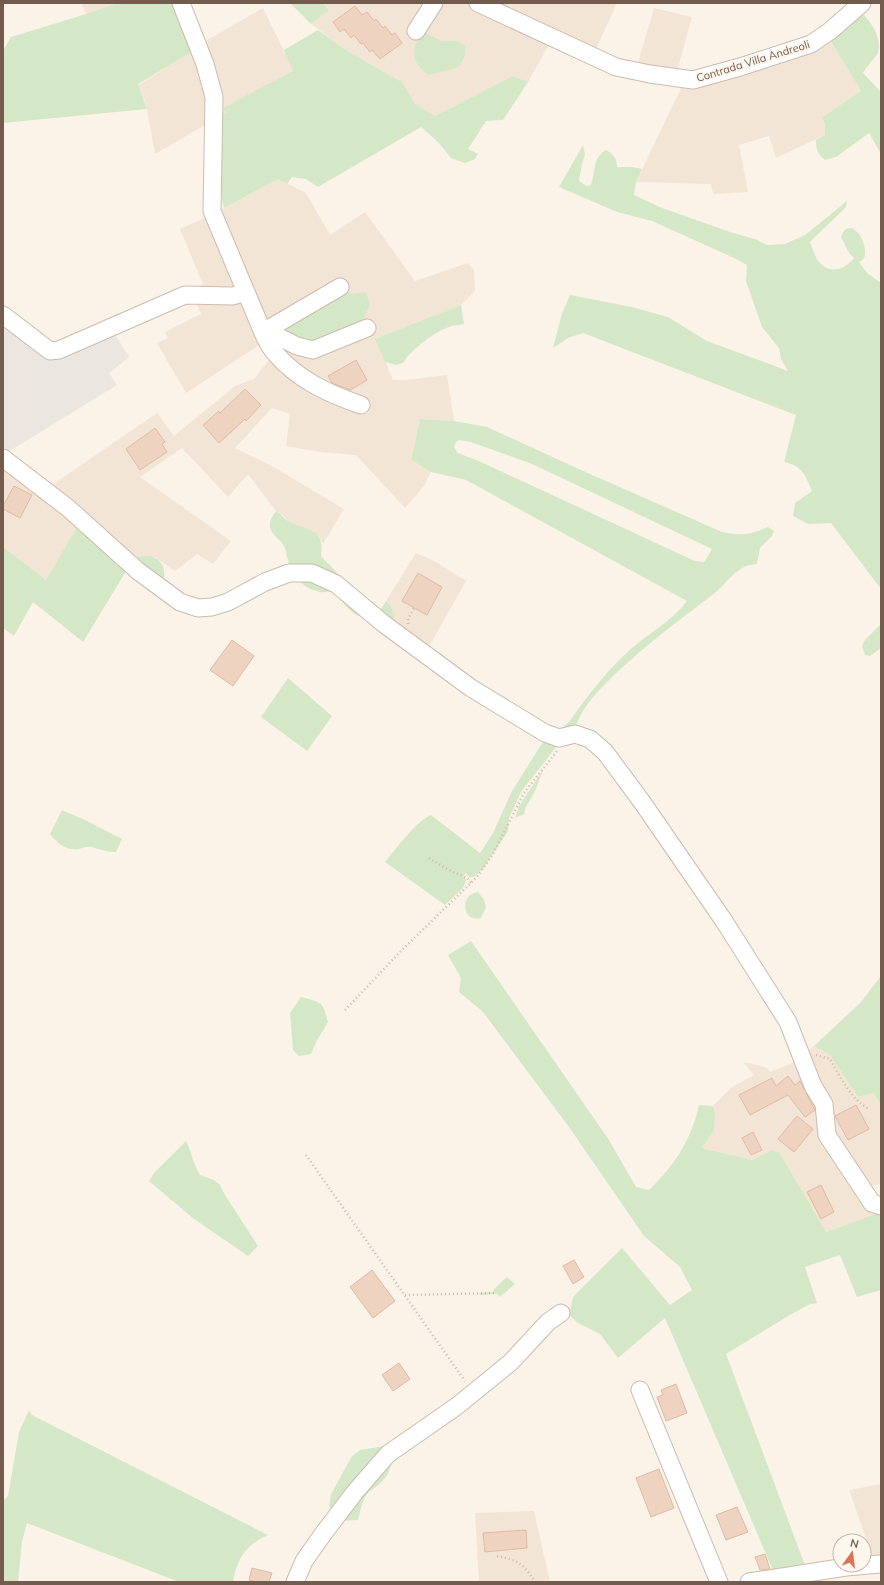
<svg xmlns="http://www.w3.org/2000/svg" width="884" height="1585" viewBox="0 0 884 1585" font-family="Mulish,sans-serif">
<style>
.residential{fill:#f2e5d6}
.industrial{fill:#ece6e1}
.green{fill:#d4e8c7;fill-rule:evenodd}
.building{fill:#eed3c1;stroke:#e0baa3}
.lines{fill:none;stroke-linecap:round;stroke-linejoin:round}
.minor-casing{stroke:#ccbbae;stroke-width:19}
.path{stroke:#d3b6a4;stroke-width:2.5;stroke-dasharray:1 3;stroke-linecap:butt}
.minor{stroke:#fff;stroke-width:17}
.labels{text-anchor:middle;stroke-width:4;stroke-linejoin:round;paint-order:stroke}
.street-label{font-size:11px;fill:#735b4d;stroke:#fef7ee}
</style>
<rect width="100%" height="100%" fill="#fbf3e8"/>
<!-- residential -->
<path class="residential" d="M81 3H117L86 14Z
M323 3H617L596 49 618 58 638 63 654 8 692 17 677 71 713 69 811 34 849 6 830 40 861 91 821 118 825 123V135L776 158 769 136 739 145 748 192 713 194 711 184 636 182 683 84 552 39 528 82 513 76 435 116 415 105 402 82 351 53 311 24 329 10Z
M263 8 294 71 224 108 226 113 155 154 146 104 138 85 195 50 202 43Z
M278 179 306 193 330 235 365 212 415 281 468 263 474 270 475 291 461 305 376 339 393 380H406L447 375 454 421 420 419 411 460 431 472 424 486 405 508 356 455 320 452 286 446 290 414 272 408 235 448 272 466 344 509 323 544 319 536 288 521 283 515 276 511 248 474 228 497 182 448 140 477 231 541 213 564 197 554 175 571 155 557 134 558 52 485 157 413 174 436 235 386 254 379 272 356 264 342 186 393 157 343 168 338 165 332 201 314 194 297 186 291 203 284 180 229 213 214Z
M3 460 79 524 46 581 3 547Z
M416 553 434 561 466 581 427 650 390 624 389 604 386 601Z
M814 1046 830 1055 858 1097 874 1093 879 1103H881V1184L868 1187 832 1132 808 1051Z
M797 1061 824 1117 878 1213 826 1232 780 1153 772 1150 752 1160 702 1148 714 1131 715 1113 713 1106 732 1087 754 1075 743 1062 758 1065 767 1068 770 1072Z
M881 1484V1558H873L849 1490Z
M534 1511 550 1582H479L475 1513Z"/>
<!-- industrial -->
<path class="industrial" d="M3 317 45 350 113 331 129 357 109 373 117 385 8 452 3 449Z"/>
<!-- green -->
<path class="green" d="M117 3H175L195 50 138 84 147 109 3 123V51L11 37 86 14Z
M290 3H323L329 10 311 24Z
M859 11C871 20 884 40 877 55 872 61 867 66 863 73L881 92V154L869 133 836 157 825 160C817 154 816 149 816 140L825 135V123L821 118 861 91 830 40Z
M318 30 351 53 402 82 415 104 435 116 513 76 528 82 503 120 486 121 468 149 478 154 475 159 465 163 451 158 438 142 421 127 318 187 306 179 292 177 287 184 278 179 224 208C216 178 221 146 222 115L226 113 223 108 293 71 284 50Z
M425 32 441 41H458L465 46C466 54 464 60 458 67L430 75C411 65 409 46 425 32Z
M583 145 585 155 582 164 579 181 587 186 591 185C596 171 592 158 606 150 613 154 617 158 617 167H632L642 169 636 182 634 195 662 208 733 233 755 239 767 245 785 244 805 235 847 201 846 207 810 242C812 247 814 254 817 259 827 275 844 271 854 258L849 253 841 237C843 231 845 228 852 228 854 230 858 232 859 234 864 242 870 258 859 262L867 273 881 283V589L831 523 808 524 793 516 795 503 812 491C805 475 803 466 784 462L796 415 583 333 568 338 553 348 562 313 570 295 632 307 668 317 707 341 788 371 781 359 779 348 762 327 746 281 747 265 734 258 652 221 617 212 559 187Z
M342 288 352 294 366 292 370 305 363 319 356 328 311 345 276 330Z
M461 305 464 324C460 325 456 325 452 326 436 330 411 350 403 363L396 365 385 362 375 339Z
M420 419 454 421 487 427 581 470 722 532C743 536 749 535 768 527L774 531 772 536 760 548 757 564C735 565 728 584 711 596 681 619 579 693 576 729L562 728 569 722C588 695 608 669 633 647 651 632 673 620 687 601L466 480 431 472 411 460ZM459 440 471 442 532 464 712 549 707 558 704 562 695 561 684 556 481 462 458 453 454 447 456 442Z
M276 511C282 514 285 520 290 522 310 532 325 528 321 556L340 576 379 612 386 601C392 607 396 614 393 623 358 617 353 620 333 588 327 593 324 593 316 591 302 587 291 575 288 560 286 556 287 552 285 548 282 540 273 537 270 528 269 522 272 516 276 511Z
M79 524 134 558C138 557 143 556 147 556 165 557 168 574 160 587 144 587 133 583 128 568L83 642 33 602 14 636 3 628V547L46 580Z
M881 624V648L870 656 865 655 862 646 865 640Z
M288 678 332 716 307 751 261 717Z
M546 737 558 742 557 746 521 792 509 818 508 831 483 869 474 877H469L466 873 463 876 466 880 463 888 445 905 385 862C396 849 416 821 431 815L480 853 493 833 512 791Z
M543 770 536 789 525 809 524 814 515 818 519 806Z
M62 810 85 820 122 839 116 852C106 852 100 849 91 847 87 846 83 848 79 849 66 851 57 843 50 834Z
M478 892 484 900 486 907 481 918C463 923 458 895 478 892Z
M471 941 609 1140 636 1187 649 1190C675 1165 691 1140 699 1105L713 1106 715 1113 714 1131 702 1148 752 1160 772 1150 780 1153 826 1232 878 1213H881V1290L857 1297 840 1255 805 1267 817 1303 810 1304 788 1316 726 1354 806 1568 775 1575 665 1318 618 1358 600 1334 578 1323 569 1315 573 1297 622 1248 670 1305 692 1290 680 1267 644 1236 569 1127 483 1012 459 992 461 978 448 955Z
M881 976V1102L879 1103 874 1093 858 1097 830 1055 814 1046 860 1003Z
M301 997C322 1003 323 1001 328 1022L316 1042 311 1054 299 1056 293 1050 290 1013Z
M186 1141C192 1152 193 1165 200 1175L214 1180 220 1185 225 1195 258 1246 248 1256 194 1219 149 1181 154 1173Z
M507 1277 515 1284 500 1297 497 1294 480 1295 479 1293 494 1292 493 1290Z
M29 1410 32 1415 268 1535C246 1545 237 1558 233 1582H179L27 1523 22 1542 18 1582H3V1501L8 1496 19 1432Z
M385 1446C394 1463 392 1474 377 1486 374 1489 369 1491 367 1494 362 1501 360 1512 358 1520L342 1521 331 1515 329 1505 331 1494 352 1456 360 1450Z"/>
<!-- building -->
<path class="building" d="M355 6 362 15 367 12 374 21 376 19 383 28 385 26 392 35 395 33 402 43 380 59 372 50 370 52 363 43 361 44 354 35 351 38 344 29 340 32 333 22Z
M356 360 367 380 350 390 332 383 328 376Z
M245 389 261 405 246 421 245 419 219 443 203 425 219 411 220 413Z
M155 428 165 442 162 444 167 452 140 470 126 449Z
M14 486 32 495 20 518 3 509V506Z
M418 573 442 587 427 615 402 601Z
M232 640 254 656 233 686 210 670Z
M788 1076 795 1085 800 1081 815 1110 805 1117 788 1095 750 1115 739 1095 772 1078 776 1086Z
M856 1105 869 1129 848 1140 835 1116Z
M797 1116 813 1129 794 1152 778 1139Z
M753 1132 762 1150 751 1155 742 1138Z
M821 1185 834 1212 821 1219 807 1192Z
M574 1260 584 1277 573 1284 563 1266Z
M372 1270 395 1301 373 1318 350 1287Z
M399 1363 410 1379 393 1391 382 1375Z
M676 1384 687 1413 666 1421 657 1397 663 1395 661 1390Z
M659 1469 674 1508 651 1517 636 1478Z
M737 1507 748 1532 726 1540 716 1515Z
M526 1530 527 1548 485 1552 483 1533Z
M765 1554 770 1569 760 1570 755 1557Z
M252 1568 272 1573 269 1582H256L249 1580Z"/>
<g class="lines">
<!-- minor casing -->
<g class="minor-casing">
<path id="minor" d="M181 3 205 64 214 97 212 211 264 335C267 341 270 348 275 353 298 380 329 394 361 405
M478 3 616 67 650 74 693 80 740 67 811 44 830 31 862 3
M416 31 434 3
M3 315 50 351 59 350 185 295 233 296 246 292
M263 332 340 287
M264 335 279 337 297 346 313 350 367 328
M3 458 68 508 138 571 180 602 198 608 212 607 228 602 265 582 289 573H312L336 584 384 624 471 688 545 733 559 738 575 734 590 739 605 752 642 802 724 921 788 1022 813 1086 824 1104 827 1135 872 1203 881 1206
M640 1390 719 1582
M295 1582 304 1561 323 1534 355 1492 388 1454 457 1406 511 1362 548 1322 561 1313
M749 1582 846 1567 881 1564"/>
</g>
<!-- path -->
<path class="path" d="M408 624V619L414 608
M429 858 445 868 467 878 471 883
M345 1010 402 950 477 877 493 854 524 793 557 751
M816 1055 830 1059C840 1076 851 1100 869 1109
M306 1155 465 1381
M405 1295 495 1293
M497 1556C518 1560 524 1564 535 1582"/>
<!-- minor -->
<use href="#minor" class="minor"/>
</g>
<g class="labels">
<!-- street labels -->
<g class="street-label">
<text transform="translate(753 61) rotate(-17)" y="4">Contrada Villa Andreoli</text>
</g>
</g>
<!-- border -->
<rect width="884" height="1585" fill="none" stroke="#735b4d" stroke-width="8"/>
<!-- north arrow -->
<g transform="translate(852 1553) rotate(14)"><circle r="19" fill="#fef7ee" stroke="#c6b9ae"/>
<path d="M0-3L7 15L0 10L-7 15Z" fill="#dc7355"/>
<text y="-6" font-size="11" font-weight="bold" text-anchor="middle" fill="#735b4d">N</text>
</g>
</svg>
